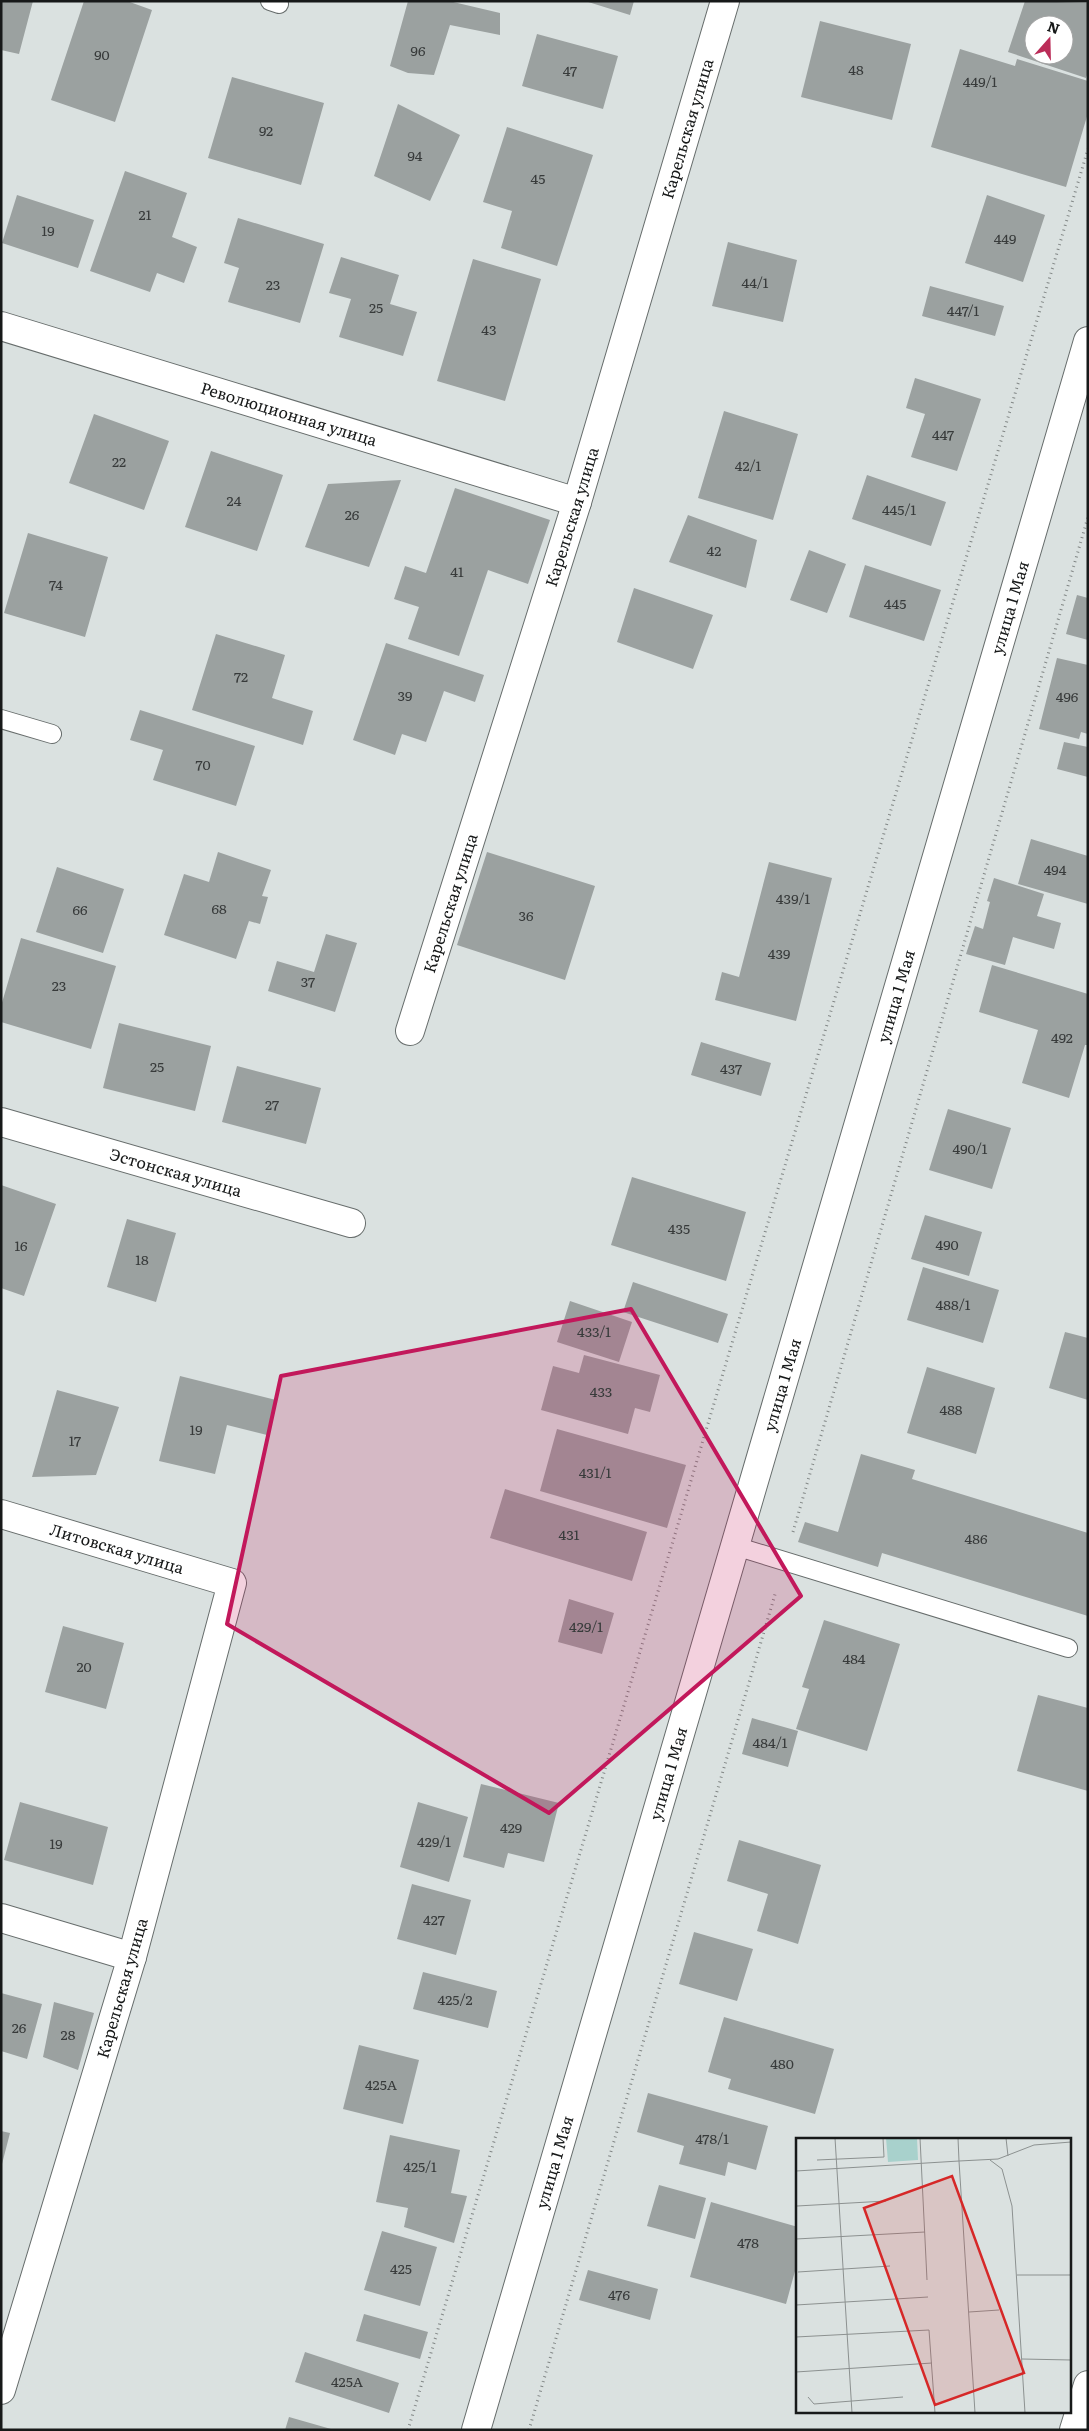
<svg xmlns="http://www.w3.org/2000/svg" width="1089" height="2431" viewBox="0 0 1089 2431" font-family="Literata,serif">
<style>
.building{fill:#9ba1a0;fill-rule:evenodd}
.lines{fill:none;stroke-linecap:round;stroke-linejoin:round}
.service-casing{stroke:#676d6c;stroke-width:20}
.minor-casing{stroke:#676d6c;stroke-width:30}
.tertiary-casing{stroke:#676d6c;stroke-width:30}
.secondary-casing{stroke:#676d6c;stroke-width:30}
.path{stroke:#828786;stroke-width:3;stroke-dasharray:1 4;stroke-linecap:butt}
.service{stroke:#fff;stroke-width:18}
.minor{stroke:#fff;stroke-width:28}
.tertiary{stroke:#fff;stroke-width:28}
.secondary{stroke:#fff;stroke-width:28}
.marked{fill:#c2185b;fill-opacity:0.2;stroke:#c2185b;stroke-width:4;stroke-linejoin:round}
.labels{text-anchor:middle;stroke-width:5;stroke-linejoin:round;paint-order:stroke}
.number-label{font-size:14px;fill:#383b3b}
.street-label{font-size:16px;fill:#171919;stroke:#fff}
.inset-road{fill:none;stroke:#8c9190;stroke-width:1}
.view{fill:#d62828;fill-opacity:0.15;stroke:#d62828;stroke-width:2.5}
.inset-edge{fill:none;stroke:#171919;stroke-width:2.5}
</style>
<rect width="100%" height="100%" fill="#dae1e0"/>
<!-- building -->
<path class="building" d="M1 1H33L19 54 1 50Z
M84 1H127L152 10 115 122 51 100Z
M408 1H449L500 13V35L450 25 434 75 408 73 390 66Z
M585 1H634L630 15Z
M1025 1 1088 3V72L1086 78 1008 52ZM1034 25H1064V55H1034Z
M820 21 911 44 892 120 801 97Z
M537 34 618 56 603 109 522 86Z
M960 49 1015 66 1017 59 1088 81V113L1066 187 931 147Z
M232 77 324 103 301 185 208 158Z
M398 104 460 135 430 201 374 176Z
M507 127 593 155 557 266 501 248 512 211 483 202Z
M125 171 187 193 172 237 197 247 184 283 157 273 150 292 90 271Z
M17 195 94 220 78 268 2 243Z
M987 195 1045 215 1023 282 965 263Z
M238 218 324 244 300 323 228 302 239 268 224 263Z
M728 242 797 260 783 322 712 306Z
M341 257 399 275 390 304 417 312 403 356 339 337 351 299 329 293Z
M473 259 541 279 505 401 437 381Z
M930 286 1004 306 995 336 922 316Z
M915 378 981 399 957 471 911 457 925 414 906 408Z
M724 411 798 434 773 520 698 498Z
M94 414 169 441 144 510 69 483Z
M211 451 283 475 257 551 185 527Z
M867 475 946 502 931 546 852 519Z
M401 480 369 567 305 547 328 484Z
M455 488 550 520 528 584 488 570 459 656 408 639 419 607 394 599 405 566 426 573Z
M688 515 757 540 746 588 669 562Z
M28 533 108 557 85 637 4 613Z
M809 550 846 564 827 613 790 600Z
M865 565 941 590 924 641 849 617Z
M634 588 713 615 693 669 617 642Z
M1077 595 1088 598V640L1066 634Z
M216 634 285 655 272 698 313 711 303 745 192 710Z
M386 643 484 675 475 702 444 691 426 742 402 734 395 755 353 740Z
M1057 658 1088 665V734L1081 732 1079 739 1039 729Z
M140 710 255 746 236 806 153 780 163 750 130 740Z
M1064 742 1088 747V777L1057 769Z
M1031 839 1088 856V904L1018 884Z
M218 852 271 870 262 896 268 897 260 924 249 921 236 959 164 935 184 874 209 882Z
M487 852 595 886 565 980 457 945Z
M769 862 832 878 796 1021 715 1000 722 972 739 977Z
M57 867 124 889 103 953 36 932Z
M994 878 1044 894 1037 916 1061 923 1054 949 1013 937 1005 965 966 954 975 926 983 929 990 902 987 901Z
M326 934 357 943 335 1012 268 991 277 961 314 972Z
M21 938 116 966 91 1049 1 1022V1006Z
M992 965 1088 994V1045H1085L1069 1098 1022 1083 1038 1030 979 1012Z
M119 1023 211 1046 195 1111 103 1088Z
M701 1042 771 1063 761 1096 691 1075Z
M237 1066 321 1088 306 1144 222 1122Z
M948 1109 1011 1128 992 1189 929 1170Z
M632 1177 746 1212 726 1281 611 1245Z
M1 1185 56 1204 24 1296 1 1288Z
M925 1215 982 1232 969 1276 911 1259Z
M127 1219 176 1233 156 1302 107 1287Z
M923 1267 999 1290 983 1343 907 1320Z
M633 1282 728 1314 718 1343 623 1312Z
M570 1301 632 1322 619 1362 557 1342Z
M1065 1332 1088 1338V1400L1049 1388Z
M584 1355 660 1375 650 1412 635 1408 628 1434 541 1410 553 1366 579 1373Z
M927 1367 995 1388 976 1454 907 1433Z
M180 1376 276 1400 267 1435 227 1425 215 1474 159 1461Z
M57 1390 119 1407 96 1475 32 1477Z
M557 1429 686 1465 667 1528 540 1491Z
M861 1454 915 1470 912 1479 1088 1533V1616L882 1553 878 1567 798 1542 805 1522 838 1532Z
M505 1489 647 1532 632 1581 490 1538Z
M569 1599 614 1613 602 1654 558 1642Z
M824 1620 900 1644 867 1751 796 1729 809 1689 802 1687Z
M63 1626 124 1643 106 1709 45 1692Z
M1038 1695 1088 1708V1791L1017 1771Z
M752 1718 798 1731 788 1767 742 1754Z
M481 1784 559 1803 544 1862 508 1853 504 1868 463 1857Z
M20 1802 108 1827 93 1885 4 1860Z
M418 1802 468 1817 449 1882 400 1867Z
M739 1840 821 1865 798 1944 757 1931 768 1894 727 1881Z
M412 1884 471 1900 456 1955 397 1939Z
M694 1932 753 1949 737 2001 679 1984Z
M423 1972 497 1991 488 2028 413 2009Z
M1 1993 42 2004 27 2059 1 2051Z
M54 2002 94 2013 78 2070 43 2057Z
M724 2017 834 2049 815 2114 728 2089 731 2079 708 2072Z
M359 2045 419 2060 403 2124 343 2109Z
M648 2093 768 2126 756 2170 728 2162 725 2176 679 2164 684 2146 637 2132Z
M1 2131 10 2133 2 2164H1Z
M390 2135 460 2150 451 2193 467 2196 454 2243 404 2227 408 2208 376 2202Z
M659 2185 706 2198 695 2239 647 2226Z
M711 2202 798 2227V2260L786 2304 690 2277Z
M382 2231 437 2247 420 2306 364 2290Z
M588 2270 658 2289 650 2320 579 2300Z
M364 2314 428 2332 420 2359 356 2341Z
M305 2352 399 2383 389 2413 295 2382Z
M289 2417 331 2429 330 2430H285Z"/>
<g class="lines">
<!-- service casing -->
<g class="service-casing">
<path id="service" d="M270 1 279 4
M1 719 52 734
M735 1546 1068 1648"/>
</g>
<!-- minor casing -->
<g class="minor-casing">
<g id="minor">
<path id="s1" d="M1 326 577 502"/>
<path id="s2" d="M410 1031 577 502 725 1"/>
<path id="s3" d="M1 1122 351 1223"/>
<path id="s4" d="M1 1514 232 1583 132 1957 1 2390"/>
<path d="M1 1918 132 1957"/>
</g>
</g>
<!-- tertiary casing -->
<g class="tertiary-casing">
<path id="tertiary" d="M1074 2430 1088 2385"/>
</g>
<!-- secondary casing -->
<g class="secondary-casing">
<g id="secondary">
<path id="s5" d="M476 2430 1088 341"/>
</g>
</g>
<!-- path -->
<path class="path" d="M793 1532 1088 517
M408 2430 1088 149
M529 2430 776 1591"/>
<!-- service -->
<use href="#service" class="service"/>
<!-- minor -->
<use href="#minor" class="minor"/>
<!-- tertiary -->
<use href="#tertiary" class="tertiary"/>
<!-- secondary -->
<use href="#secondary" class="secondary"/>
</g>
<!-- marked area -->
<path class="marked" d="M631 1309 801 1596 549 1813 227 1624 281 1376Z"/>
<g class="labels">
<!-- number labels -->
<g class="number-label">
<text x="418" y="56">96</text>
<text x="102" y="60">90</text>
<text x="856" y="75">48</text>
<text x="570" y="76">47</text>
<text x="980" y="87">449/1</text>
<text x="266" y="136">92</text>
<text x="415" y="161">94</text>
<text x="538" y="184">45</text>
<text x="145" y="220">21</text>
<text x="48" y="236">19</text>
<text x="1005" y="244">449</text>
<text x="755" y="288">44/1</text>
<text x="273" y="290">23</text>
<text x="376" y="313">25</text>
<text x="963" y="316">447/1</text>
<text x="489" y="335">43</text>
<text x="943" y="440">447</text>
<text x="119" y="467">22</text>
<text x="748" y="471">42/1</text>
<text x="234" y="506">24</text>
<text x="899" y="515">445/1</text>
<text x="352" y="520">26</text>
<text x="714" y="556">42</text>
<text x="457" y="577">41</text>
<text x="56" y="590">74</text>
<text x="895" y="609">445</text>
<text x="241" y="682">72</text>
<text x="405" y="701">39</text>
<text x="1067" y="702">496</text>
<text x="203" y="770">70</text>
<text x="1055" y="875">494</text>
<text x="793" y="904">439/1</text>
<text x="219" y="914">68</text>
<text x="80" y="915">66</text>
<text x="526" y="921">36</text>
<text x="779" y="959">439</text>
<text x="308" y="987">37</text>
<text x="59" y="991">23</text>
<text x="1062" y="1043">492</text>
<text x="157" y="1072">25</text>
<text x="731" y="1074">437</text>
<text x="272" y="1110">27</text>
<text x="970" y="1154">490/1</text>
<text x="679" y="1234">435</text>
<text x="947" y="1250">490</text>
<text x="21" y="1251">16</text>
<text x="142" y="1265">18</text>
<text x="953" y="1310">488/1</text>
<text x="594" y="1337">433/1</text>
<text x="601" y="1397">433</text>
<text x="951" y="1415">488</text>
<text x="196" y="1435">19</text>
<text x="75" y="1446">17</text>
<text x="595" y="1478">431/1</text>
<text x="569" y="1540">431</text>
<text x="976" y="1544">486</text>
<text x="586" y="1632">429/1</text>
<text x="854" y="1664">484</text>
<text x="84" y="1672">20</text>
<text x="770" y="1748">484/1</text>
<text x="511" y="1833">429</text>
<text x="434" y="1847">429/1</text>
<text x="56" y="1849">19</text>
<text x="434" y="1925">427</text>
<text x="455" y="2005">425/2</text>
<text x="19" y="2033">26</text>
<text x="68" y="2040">28</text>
<text x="782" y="2069">480</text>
<text x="381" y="2090">425А</text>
<text x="712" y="2144">478/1</text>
<text x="420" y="2172">425/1</text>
<text x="748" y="2248">478</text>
<text x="401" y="2274">425</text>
<text x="619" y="2300">476</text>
<text x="347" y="2387">425А</text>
</g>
<!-- street labels -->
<g class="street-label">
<text dy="6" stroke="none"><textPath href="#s2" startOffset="944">Карельская улица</textPath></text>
<text dy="6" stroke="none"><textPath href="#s1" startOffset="301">Революционная улица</textPath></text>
<text dy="6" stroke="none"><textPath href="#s2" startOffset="539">Карельская улица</textPath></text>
<text dy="6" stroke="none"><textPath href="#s5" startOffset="1899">улица 1 Мая</textPath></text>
<text dy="6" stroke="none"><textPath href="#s2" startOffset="134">Карельская улица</textPath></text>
<text dy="6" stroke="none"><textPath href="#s5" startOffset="1494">улица 1 Мая</textPath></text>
<text dy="6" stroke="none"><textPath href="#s3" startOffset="182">Эстонская улица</textPath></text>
<text dy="6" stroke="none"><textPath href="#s5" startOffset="1089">улица 1 Мая</textPath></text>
<text dy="6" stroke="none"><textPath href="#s4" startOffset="121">Литовская улица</textPath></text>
<text dy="6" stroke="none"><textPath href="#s5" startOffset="684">улица 1 Мая</textPath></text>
<text transform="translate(122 1988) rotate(-74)" y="6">Карельская улица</text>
<text dy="6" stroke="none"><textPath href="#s5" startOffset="279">улица 1 Мая</textPath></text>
</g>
</g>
<!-- overview -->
<g transform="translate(796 2138)">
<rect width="275" height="275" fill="#dae1e0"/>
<path d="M90 0H121L122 22 92 24Z" fill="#a8d1cc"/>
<path class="inset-road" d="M39 0 56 275M124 0 131 142M162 0 163 23 202 21 238 7 275 4M210 0 212 18M21 22 88 19 87 0M194 22 206 31 216 68 229 275M0 33 163 23 179 275M1 68 90 63M0 101 129 94M2 134 94 128M221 137H275M0 167 132 159M173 174 203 172M0 199 133 192 139 275M226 221 275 222M0 234 136 225M12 259 18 266 107 259"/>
<path class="view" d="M156 38 228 235 139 267 68 70Z"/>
<rect width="275" height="275" class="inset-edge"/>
</g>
<!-- border -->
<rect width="1089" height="2431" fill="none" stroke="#171919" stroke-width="5"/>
<!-- north arrow -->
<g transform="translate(1049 40) rotate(20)"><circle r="24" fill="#ffffff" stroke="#a2a3a3"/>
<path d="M0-4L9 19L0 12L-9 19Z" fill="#bb2c58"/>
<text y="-8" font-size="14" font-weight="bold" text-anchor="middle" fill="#171919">N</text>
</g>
</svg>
